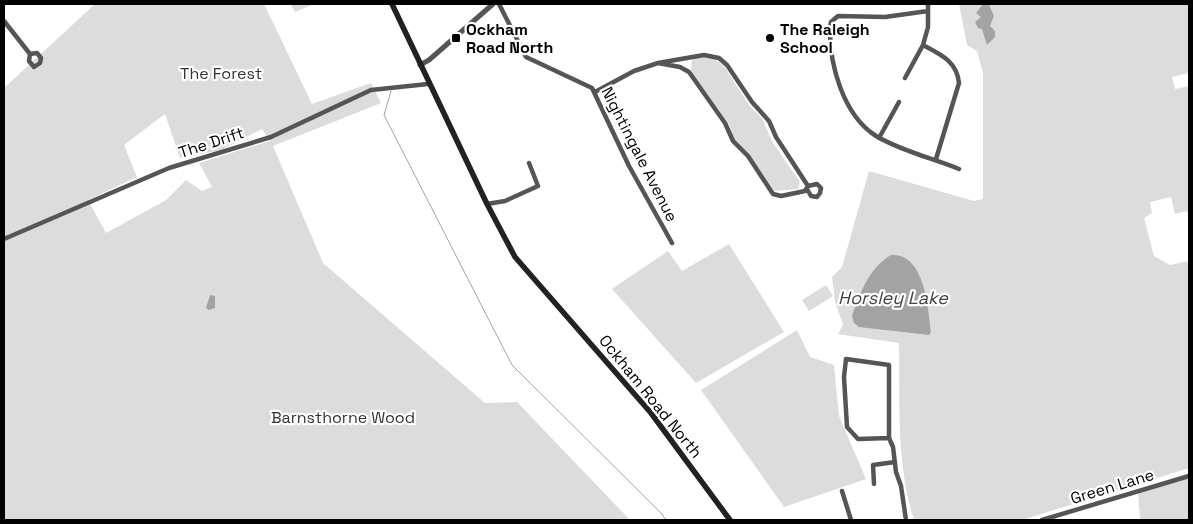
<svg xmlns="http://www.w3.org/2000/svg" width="1193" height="524" viewBox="0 0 1193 524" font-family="'Space Grotesk',sans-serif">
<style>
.green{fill:#dcdcdc;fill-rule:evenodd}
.water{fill:#a3a3a3}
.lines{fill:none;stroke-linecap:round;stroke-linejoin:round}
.stream{stroke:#a3a3a3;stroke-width:1}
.minor{stroke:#555;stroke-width:4.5}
.tertiary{stroke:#555;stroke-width:5}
.secondary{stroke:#222;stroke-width:5.5}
.poi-dot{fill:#000;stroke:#fff;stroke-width:2}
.labels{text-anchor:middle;stroke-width:4.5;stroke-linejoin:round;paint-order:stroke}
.poi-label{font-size:16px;font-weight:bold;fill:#000;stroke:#fff;text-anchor:start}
.park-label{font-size:16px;fill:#333;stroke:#fff}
.street-label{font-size:16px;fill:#000;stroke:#fff}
.water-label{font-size:18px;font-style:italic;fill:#444;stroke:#fff}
</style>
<rect width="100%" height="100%" fill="#fff"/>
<!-- green -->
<path class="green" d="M95 4H264L312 104 371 83 381 103 273 146 323 263 485 403 517 402 630 520H4V88ZM165 114 180 158 221 150 262 129 270 141 199 163 212 187 202 191 186 180 166 200 106 233 88 200 137 177 124 145Z
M291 4H314L295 12Z
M959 4H1189V73L1172 77 1175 89 1189 86V218L1187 211 1175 214 1171 197 1150 202 1152 213 1144 218 1154 256 1170 265 1189 261V468L1022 520H914C896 464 900 402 899 343L838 334 843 325 835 301 832 277 842 267 869 171 974 201 983 199V73L977 51 967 45Z
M705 57 715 59 724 66 749 105 762 118 773 143 800 182 798 189 774 191 749 154 734 140 729 124 692 73 691 64 693 59Z
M729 244 784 332 696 383 612 289 668 251 682 271Z
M826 285 833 296 809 311 802 300Z
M797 330 810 357 834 365 839 416 866 479 784 507 701 390Z
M1189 476V520H1140L1138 492Z"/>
<!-- water -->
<path class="water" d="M983 4 989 5 994 16 990 26 995 31V37L987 45 982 29 978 28 975 22 981 17 976 13Z
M891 255C925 253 928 308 931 332L929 335 859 327 854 323 852 316C860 293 869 268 891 255Z
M210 295 215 296V308L209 310 206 308Z"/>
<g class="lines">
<!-- stream -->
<path class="stream" d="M391 91 384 115 512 365 661 513 666 520"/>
<!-- minor -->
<path class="minor" d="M499 4 526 57 592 88 629 166 672 243
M928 4V27L923 45C940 54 957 61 959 83L936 159
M928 11 885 17 838 16 831 22 830 27C829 64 843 115 876 136 901 151 932 158 959 169
M4 21 30 54
M37 53 41 58 40 63 34 67 29 61 30 54Z
M704 55 719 58 727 65 752 102 769 121 776 137 808 186 805 191 781 196 773 194 748 156 733 141 725 123 689 72 680 67 658 63Z
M905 78 923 45
M595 92 634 71 658 63
M879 138 899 102
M807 189 811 196 817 197 820 193 821 188 817 184 808 186
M487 204 505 201 538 186 529 163
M4 239 169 168 271 137 371 90 428 84
M889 438 858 439 847 427 844 377 846 359 889 365V438L893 447 896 472 901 486 906 520
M874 484 873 465 895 462
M842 491 851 520
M1042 520 1189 476"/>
<!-- tertiary -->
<path class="tertiary" d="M420 65 429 60 493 4"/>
<!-- secondary -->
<path class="secondary" d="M392 4 487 204 515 257 651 413 730 520"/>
</g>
<!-- markers -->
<g class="poi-dot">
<rect x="451" y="33" width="10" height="10" rx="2.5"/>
<circle cx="770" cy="38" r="5"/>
</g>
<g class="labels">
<!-- poi labels -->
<g class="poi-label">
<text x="466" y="35">Ockham<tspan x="466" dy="18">Road North</tspan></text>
<text x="780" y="35">The Raleigh<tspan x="780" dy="18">School</tspan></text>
</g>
<!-- park labels -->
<g class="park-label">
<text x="221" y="79">The Forest</text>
<text x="343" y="423">Barnsthorne Wood</text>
</g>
<!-- street labels -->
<g class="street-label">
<text transform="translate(211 142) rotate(-18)" y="6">The Drift</text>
<text transform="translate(640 154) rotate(63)" y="6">Nightingale Avenue</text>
<text transform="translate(651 396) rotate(51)" y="6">Ockham Road North</text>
<text transform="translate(1112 486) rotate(-17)" y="6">Green Lane</text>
</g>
<!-- water labels -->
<g class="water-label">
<text x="893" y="304">Horsley Lake</text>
</g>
</g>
<!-- border -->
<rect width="1193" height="524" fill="none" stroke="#000000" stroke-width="10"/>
</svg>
